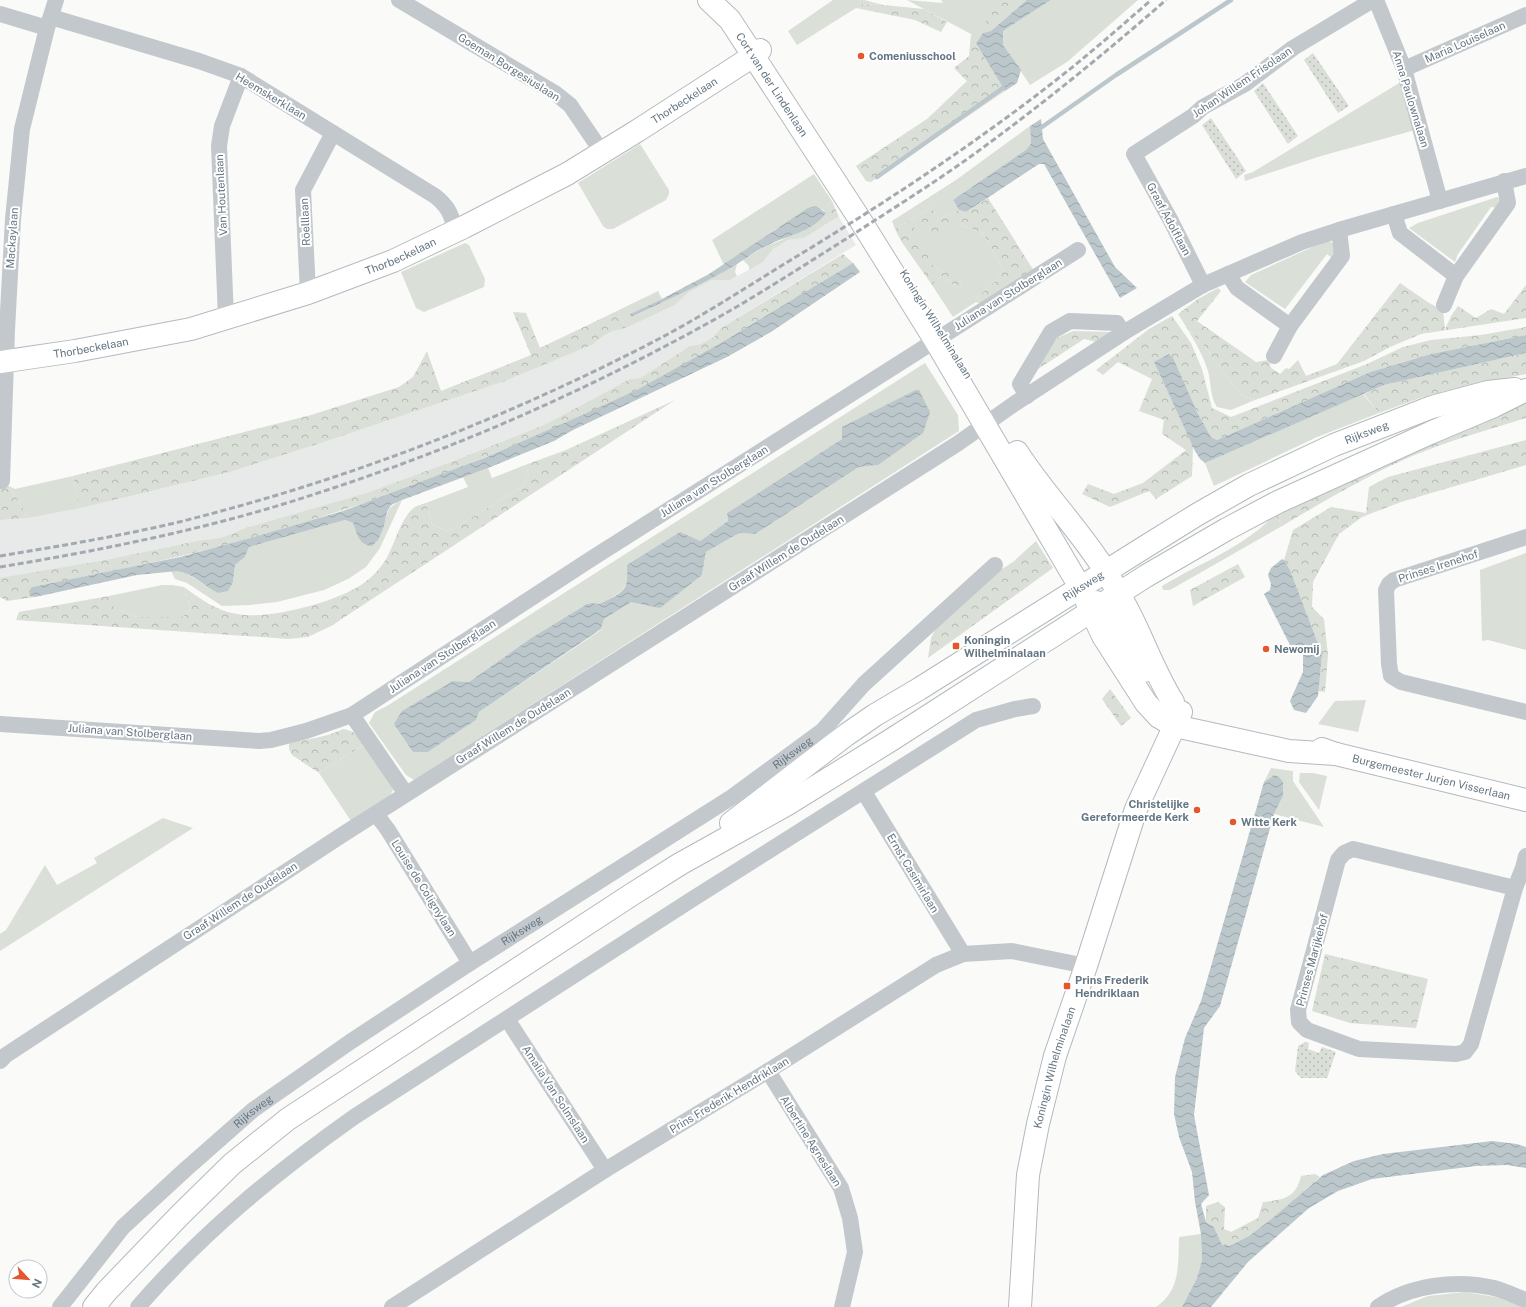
<svg xmlns="http://www.w3.org/2000/svg" width="1526" height="1307" viewBox="0 0 1526 1307" font-family="'Public Sans',sans-serif">
<style>
.built{fill:#e8e9e9}
.grass{fill:#dadfd7;fill-rule:evenodd}
.forest{fill:url(#forest-crowns)}
.garden{fill:url(#garden-dots)}
.water{fill:url(#water-waves)}
.lines{fill:none;stroke-linecap:round;stroke-linejoin:round}
.stream{stroke:#bbc7cb;stroke-width:4.5}
.secondary-casing{stroke:#b3babf;stroke-width:24}
.street{stroke:#c3c8cc;stroke-width:16}
.secondary{stroke:#fff;stroke-width:22}
.rail{stroke:#a2aab0;stroke-width:3;stroke-dasharray:6 3;stroke-linecap:butt}
.poi-dot{fill:#e4572e;stroke:#fff;stroke-width:1.5}
.labels{text-anchor:middle;stroke-width:4;stroke-linejoin:round;paint-order:stroke}
.street-label{font-size:11px;fill:#657683;stroke:#fff}
.poi-label{font-size:11px;font-weight:bold;fill:#657683;stroke:#fff;text-anchor:start}
</style>
<defs>
<pattern id="forest-crowns" width="20" height="18" patternUnits="userSpaceOnUse"><rect width="20" height="18" fill="#dadfd7"/><path d="M2 6a3 3 0 1 1 6 0M12 15a3 3 0 1 1 6 0" fill="none" stroke="#b4b9b4"/></pattern>
<pattern id="garden-dots" width="8" height="8" patternUnits="userSpaceOnUse"><rect width="8" height="8" fill="#dadfd7"/><path d="M2 2h.1M6 6h.1" fill="none" stroke="#b4b9b4" stroke-width="1.8" stroke-linecap="round"/></pattern>
<pattern id="water-waves" width="16" height="10" patternUnits="userSpaceOnUse"><rect width="16" height="10" fill="#bbc7cb"/><path d="M0 5q4-4 8 0t8 0" fill="none" stroke="#9ca6aa"/></pattern>
</defs>
<rect width="100%" height="100%" fill="#fafaf8"/>
<!-- built -->
<path class="built" d="M839 217 856 245 721 328 714 337 701 344 690 346 640 378 630 379 546 424 456 460 369 492 242 529 230 536 215 539 202 540 105 560 0 579V520L29 518 131 496 230 472 324 442 505 381 594 344 601 338 617 329 626 328 675 305 689 292 712 280H730L763 262 773 249 788 240 804 238Z"/>
<!-- grass -->
<path class="grass" d="M833 0H864L883 5 857 4 856 8 797 45 788 31Z
M907 0 943 3 941 0H1027L991 31 983 33 976 43 971 34Z
M1051 0H1138L1067 62 1030 85 1003 45V31Z
M1404 80 1419 129 1321 156 1245 181 1244 175 1253 172Z
M1030 126 1031 143 1027 149 953 200 959 210 939 219 931 207 895 229 892 221 956 180Z
M640 144 669 190V194L666 200 613 229H607L603 226 578 183Z
M814 174 832 201 827 205 826 213 822 209 776 229 724 265 712 240Z
M1497 197 1502 200 1497 208 1491 207 1458 254 1455 262 1409 228 1418 223Z
M824 215 830 222 804 238 788 240 773 249 763 262 749 270V266L743 260 766 246 782 240 822 218Z
M958 224 983 233 1003 270 997 280 977 297 984 305 976 302 953 317 932 285 941 276 960 289 962 281 944 273 931 264 909 237 916 226Z
M1328 240 1338 247 1333 259 1327 254 1285 309 1245 282 1251 275Z
M465 243 469 245 485 279 484 287 424 312 416 308 401 272Z
M737 264 735 272 737 276 730 280H712L689 292 675 305 626 328 617 311 658 291 662 299 630 314 631 317 663 302Z
M1187 328 1205 347 1235 388 1243 396 1255 400 1231 410 1217 407C1210 397 1211 382 1208 371 1203 355 1195 342 1187 328Z
M925 363 958 415 959 431 414 780 406 775 369 723 375 712 387 706ZM842 439 878 465 859 467 755 534 739 533 706 552 702 575 660 607 631 601 604 619 601 630 479 712 476 720 428 752 453 681 469 682 531 638 587 604 592 603 599 604C608 599 620 595 626 585L700 541 728 521 727 513Z
M1363 394 1379 413 1317 437 1214 486 1205 463Z
M525 465 529 474 522 487 453 529 446 531 432 524 426 503 468 487 463 477 488 468 492 478Z
M73 476 79 508 29 518 9 486 15 489Z
M402 500 380 548 366 567 348 579 324 590 277 602 250 605 222 606 187 583 175 579 171 571H183L218 593 233 582 235 565 245 557 249 547 345 520 353 523 356 530 384 526C387 511 388 507 402 500Z
M1275 514 1282 526 1170 590H1163L1162 586C1191 568 1227 554 1254 533 1262 528 1268 521 1275 514Z
M1526 553V650L1488 640 1482 641 1480 570Z
M162 585H172L184 587 191 609 182 617H137L122 611 108 604 109 596Z
M1366 700 1358 732 1318 724 1335 701Z
M365 744 392 786 393 790 390 796 351 821 319 773Z
M1271 768 1293 771V781L1324 827 1274 814 1283 796 1274 775 1264 782Z
M1300 773H1313L1327 776 1319 810 1299 782Z
M163 818 193 828 0 951V934L6 930 45 865 57 885 97 863 94 858Z
M1201 1234 1202 1260 1197 1278 1182 1307H1156C1181 1291 1178 1263 1179 1237Z
M1465 1292 1495 1297 1524 1307H1401L1428 1296Z"/>
<!-- forest -->
<path class="forest" d="M1000 0H1027L991 31 983 15 989 7Z
M856 4 883 5 924 9 947 22 941 32 915 20 856 8Z
M971 34 1005 91 871 182 866 181 856 166 927 119 967 81 954 68 969 56Z
M988 198 1034 271 984 305 977 297 997 280 1003 270 983 233 958 224 947 232H931L927 226H916L909 237 934 250 931 264 944 273 955 271 962 281 960 289 941 276 932 285 901 241 895 229 931 207 939 219 959 210 966 212Z
M832 201 839 217 830 222 824 215 827 205Z
M843 254 853 263C782 306 712 352 638 390 602 408 564 424 528 439 415 488 300 528 181 556 131 568 81 577 32 587L30 596 35 597 7 601 0 597V578L105 560 202 540C217 539 228 537 242 529L369 492 456 460 546 424 630 379 640 378 690 346 701 344 714 337 721 328Z
M1400 283 1429 303 1443 310 1445 330 1451 316 1458 306 1476 318 1491 309 1504 314 1526 285V318L1421 334 1390 347 1364 361 1255 400 1243 396 1235 388 1205 347 1187 328 1178 314 1198 299 1218 288 1221 291 1197 321 1256 362 1269 360 1271 368 1280 374 1286 368 1289 369 1298 360 1306 376 1337 364Z
M617 311 626 328C613 330 603 335 594 344L505 381 324 442 230 472 131 496 79 508 73 476 311 415 399 387 413 377 427 351 441 391 531 355 513 312 526 313 540 348Z
M1172 316 1191 343 1202 369 1212 408 1231 417 1367 364 1403 347 1431 340 1481 335 1526 327V335L1431 354 1370 372 1217 440 1211 437 1197 412 1154 362 1193 446 1192 476 1156 499 1149 491 1110 507 1082 494 1088 484 1114 494 1143 483 1186 450 1162 434 1164 420 1139 411 1152 379 1118 362 1103 375 1096 370 1149 329Z
M1073 331 1111 332 1096 342 1084 339 1032 373 1048 350 1057 338Z
M1526 353V374L1467 386 1423 397 1379 413 1364 394 1384 385Z
M675 400 331 626 308 637 289 639 16 620 19 612 109 596V604L122 611 137 617H182L191 609 184 587C200 599 217 611 237 614 266 620 326 604 352 590 363 585 375 575 382 565 394 551 399 518 415 507 418 505 423 504 426 503L432 524 446 531 453 529 522 487 529 474 525 465 566 450Z
M1526 403V418C1487 430 1448 441 1410 457 1366 476 1323 502 1282 526L1275 514 1469 421Z
M1526 440V465L1401 502 1362 517 1339 534 1313 582 1312 607 1324 619 1328 655 1325 692 1318 691 1322 654 1290 570 1284 560 1293 530 1331 507 1366 513 1369 487 1388 477Z
M9 486 29 518 0 520V487Z
M1036 541 1053 568 928 658 931 638 940 620 985 580 1013 562Z
M1238 564 1245 577 1193 606 1190 590Z
M1110 689 1131 718 1121 726 1102 699Z
M343 729C355 731 358 735 365 744L319 773 292 755 289 749V742C307 740 327 737 343 729Z
M1325 954 1428 979 1416 1028 1350 1023 1312 1011Z
M1315 1174 1320 1177C1297 1196 1258 1236 1231 1246 1228 1247 1225 1246 1222 1245L1214 1227 1206 1222V1206L1218 1202 1225 1207 1224 1229 1231 1232 1258 1218 1263 1202C1283 1200 1296 1198 1301 1176Z"/>
<!-- garden -->
<path class="garden" d="M1313 53 1349 106 1338 113 1304 60Z
M1263 83 1298 136 1288 144 1254 91Z
M1211 118 1246 171 1236 179 1202 125Z
M1305 1042 1309 1043 1308 1049 1319 1053 1322 1047 1336 1052 1327 1078H1301L1295 1071 1298 1046Z"/>
<!-- water -->
<path class="water" d="M1027 0H1051L1003 31V45L1021 70 1017 83 1005 91 976 43 983 33 991 31Z
M1041 119 1043 139 1115 267 1137 288 1120 298 1044 164H1039L966 212 959 210 953 200 1027 149 1031 143 1030 126Z
M816 206 826 213C813 232 785 236 766 246 752 253 740 263 727 270 696 287 663 302 631 317L630 314 662 299 709 274 808 208Z
M853 263 860 272 771 332 727 357 573 430 554 441 488 468 402 500 391 505 387 512 384 526 378 540 372 546C359 545 357 534 353 523L345 520 249 547 245 557 235 565 233 582 228 591 218 593C204 586 193 573 177 571L137 575 35 597 30 596 29 591 32 587 180 557 247 539 343 511 484 458 569 421 637 390 721 343Z
M1526 335V353L1384 385 1205 463 1200 459 1195 451 1154 362 1169 354 1173 358 1197 412 1211 437 1217 440 1370 372 1431 354Z
M916 390H919L930 412 923 433 878 465 859 467 755 534 739 533 706 552 702 575 660 608 631 602 604 619 601 629 479 712 476 720 428 752H413L394 724 402 711 453 681 469 682 531 638 587 604 592 603 599 604C607 600 623 594 626 585 628 579 627 571 627 565L680 532 700 541 728 521 727 513 842 439V427Z
M1282 559 1284 560 1290 570 1322 654 1318 696 1306 713 1294 710 1290 701 1303 672V654L1297 650 1292 649 1264 594 1270 590 1271 584 1268 575 1271 568Z
M1274 775 1279 777 1283 782V796L1274 814 1220 1006 1204 1028 1194 1115 1209 1195 1201 1204 1206 1222 1214 1227 1222 1245 1230 1246 1249 1236 1269 1221 1323 1175 1354 1161 1383 1154 1492 1141 1517 1144 1526 1147V1168L1507 1165 1476 1166 1372 1179 1338 1191 1309 1208 1248 1262 1211 1307H1182L1197 1278 1202 1260 1201 1234 1195 1202 1192 1172 1179 1137 1174 1114 1175 1077 1185 1038 1201 1001 1264 782Z"/>
<g class="lines">
<!-- stream -->
<path class="stream" d="M1042 127 1116 75 1231 0
M877 177 1003 88"/>
<!-- secondary casing -->
<g class="secondary-casing">
<g id="secondary">
<path id="s2" d="M709 0 730 20 859 218 935 340 1080 587 1103 636 1146 703 1159 717 1175 726 1289 751 1336 754"/>
<path id="s3" d="M0 362 75 351 191 329 308 293 393 261 464 227 567 174 637 131 747 60 760 50"/>
<path d="M1017 452C1044 494 1080 530 1106 572 1118 591 1129 611 1138 631 1149 655 1159 680 1173 702"/>
<path d="M1096 602 1117 627 1144 671"/>
<path id="s4" d="M1322 749 1336 754 1526 800"/>
<path id="s5" d="M731 823 846 735 875 715 919 689 1148 545 1198 514 1249 485 1334 445 1432 407 1488 392 1515 389"/>
<path d="M94 1307 106 1292 180 1215 232 1164 288 1119 631 895 680 864 786 805 891 740 1146 576 1227 529 1278 502 1430 433 1494 406 1526 390"/>
<path id="s6" d="M1020 1307 1028 1175 1038 1124 1055 1056 1086 966 1136 809 1181 712"/>
</g>
</g>
<!-- street -->
<g class="street">
<path d="M399 0 555 93 570 105 602 152"/>
<path d="M1376 0 1404 69 1440 201"/>
<path d="M0 14 47 28"/>
<path d="M51 17 199 61 241 76 435 196C449 207 451 215 456 231"/>
<path d="M1404 69 1526 15"/>
<path d="M1394 214 1400 233 1456 276"/>
<path d="M1228 274 1237 288 1290 326"/>
<path d="M1203 285 1171 221 1134 154 1193 116 1203 107 1245 84 1293 48 1373 0"/>
<path d="M308 293 303 190 333 133"/>
<path d="M1444 305 1456 276 1508 203 1504 181"/>
<path d="M226 319 219 146 222 126 241 76"/>
<path d="M1274 356 1290 326 1342 256 1339 230"/>
<path d="M1027 396 1020 384 1051 332 1070 321 1117 323 1123 333"/>
<path d="M2 481 7 330 13 219 22 129 47 28 56 0"/>
<path d="M1526 537 1394 580 1389 584 1386 590 1389 664 1391 676 1401 682 1526 712"/>
<path d="M352 715 406 794"/>
<path d="M0 724 259 741 271 740 306 731 352 715 591 559 1078 250"/>
<path d="M864 792 963 954"/>
<path d="M376 814 388 830 470 963"/>
<path d="M1515 888 1471 1044 1465 1052 1456 1054 1359 1049 1307 1030 1299 1022 1298 1010 1338 860 1344 853 1353 849 1515 888 1523 868 1526 856"/>
<path d="M507 1019 605 1170"/>
<path d="M0 1061 6 1055 342 835 957 444 1014 404 1123 333 1203 285 1302 242 1339 230 1526 176"/>
<path d="M768 1071 841 1188 850 1218 855 1252 842 1307"/>
<path id="s1" d="M60 1307 123 1227 186 1169 253 1110 350 1042 470 963 732 797 822 731 864 684 995 565"/>
<path d="M138 1307C202 1233 275 1173 354 1117L691 900 976 720 1015 709 1033 706"/>
<path d="M392 1307 605 1170 768 1071 936 965 963 954 1012 951 1086 966"/>
<path d="M1378 1307C1410 1285 1456 1279 1494 1288 1505 1291 1515 1296 1526 1300"/>
</g>
<!-- secondary -->
<use href="#secondary" class="secondary"/>
<!-- rail -->
<path class="rail" d="M0 556C60 546 120 536 179 522 344 481 502 420 653 342 707 314 757 280 809 249 892 198 974 144 1051 84 1086 57 1118 29 1151 0
M0 567C108 549 217 527 321 492 460 447 592 388 719 317 763 292 806 264 849 237 889 211 931 185 970 157 1038 108 1103 55 1166 0"/>
</g>
<!-- markers -->
<g class="poi-dot">
<circle cx="861" cy="56" r="4"/>
<rect x="952" y="642" width="8" height="8" rx="2"/>
<circle cx="1266" cy="649" r="4"/>
<circle cx="1197" cy="810" r="4"/>
<circle cx="1233" cy="822" r="4"/>
<rect x="1063" y="982" width="8" height="8" rx="2"/>
</g>
<g class="labels">
<!-- street labels -->
<g class="street-label">
<text transform="translate(1465 42) rotate(-24)" y="4">Maria Louiselaan</text>
<text transform="translate(509 67) rotate(32)" y="4">Goeman Borgesiuslaan</text>
<text transform="translate(1242 82) rotate(-34)" y="4">Johan Willem Frisolaan</text>
<text dy="4" stroke="none"><textPath href="#s2" startOffset="106">Cort van der Lindenlaan</textPath></text>
<text transform="translate(271 96) rotate(31)" y="4">Heemskerklaan</text>
<text transform="translate(1411 99) rotate(73)" y="4">Anna Paulownalaan</text>
<text dy="4" stroke="none"><textPath href="#s3" startOffset="740">Thorbeckelaan</textPath></text>
<text transform="translate(221 195) rotate(-93)" y="4">Van Houtenlaan</text>
<text transform="translate(1169 219) rotate(62)" y="4">Graaf Adolflaan</text>
<text transform="translate(305 222) rotate(-93)" y="4">Röelllaan</text>
<text transform="translate(12 238) rotate(-86)" y="4">Mackaylaan</text>
<text dy="4" stroke="none"><textPath href="#s3" startOffset="416">Thorbeckelaan</textPath></text>
<text transform="translate(1008 294) rotate(-32)" y="4">Juliana van Stolberglaan</text>
<text transform="translate(936 324) rotate(58)" y="4">Koningin Wilhelminalaan</text>
<text dy="4" stroke="none"><textPath href="#s3" startOffset="92">Thorbeckelaan</textPath></text>
<text dy="4" stroke="none"><textPath href="#s5" startOffset="748">Rijksweg</textPath></text>
<text transform="translate(714 481) rotate(-32)" y="4">Juliana van Stolberglaan</text>
<text transform="translate(786 553) rotate(-32)" y="4">Graaf Willem de Oudelaan</text>
<text transform="translate(1438 566) rotate(-18)" y="4">Prinses Irenehof</text>
<text dy="4" stroke="none"><textPath href="#s5" startOffset="425">Rijksweg</textPath></text>
<text transform="translate(442 656) rotate(-33)" y="4">Juliana van Stolberglaan</text>
<text transform="translate(513 726) rotate(-32)" y="4">Graaf Willem de Oudelaan</text>
<text transform="translate(130 732) rotate(4)" y="4">Juliana van Stolberglaan</text>
<text dy="4" stroke="none"><textPath href="#s1" startOffset="924">Rijksweg</textPath></text>
<text dy="4" stroke="none"><textPath href="#s4" startOffset="113">Burgemeester Jurjen Visserlaan</textPath></text>
<text transform="translate(913 873) rotate(59)" y="4">Ernst Casimirlaan</text>
<text transform="translate(424 888) rotate(58)" y="4">Louise de Colignylaan</text>
<text transform="translate(240 901) rotate(-33)" y="4">Graaf Willem de Oudelaan</text>
<text dy="4" stroke="none"><textPath href="#s1" startOffset="600">Rijksweg</textPath></text>
<text transform="translate(1312 960) rotate(-75)" y="4">Prinses Marijkehof</text>
<text dy="4" stroke="none"><textPath href="#s6" startOffset="243">Koningin Wilhelminalaan</textPath></text>
<text transform="translate(556 1094) rotate(57)" y="4">Amalia Van Solmslaan</text>
<text transform="translate(729 1095) rotate(-31)" y="4">Prins Frederik Hendriklaan</text>
<text dy="4" stroke="none"><textPath href="#s1" startOffset="276">Rijksweg</textPath></text>
<text transform="translate(811 1141) rotate(58)" y="4">Albertine Agneslaan</text>
</g>
<!-- poi labels -->
<g class="poi-label">
<text x="869" y="60">Comeniusschool</text>
<text x="964" y="644">Koningin<tspan x="964" dy="13">Wilhelminalaan</tspan></text>
<text x="1274" y="653">Newomij</text>
<text x="1189" y="808" text-anchor="end">Christelijke<tspan x="1189" dy="13">Gereformeerde Kerk</tspan></text>
<text x="1241" y="826">Witte Kerk</text>
<text x="1075" y="984">Prins Frederik<tspan x="1075" dy="13">Hendriklaan</tspan></text>
</g>
</g>
<!-- north arrow -->
<g transform="translate(28 1279) rotate(116)"><circle r="19" fill="#ffffff" stroke="#c1c8cd"/>
<path d="M0-3L7 15L0 10L-7 15Z" fill="#e4572e"/>
<text y="-6" font-size="11" font-weight="bold" text-anchor="middle" fill="#657683">N</text>
</g>
</svg>
